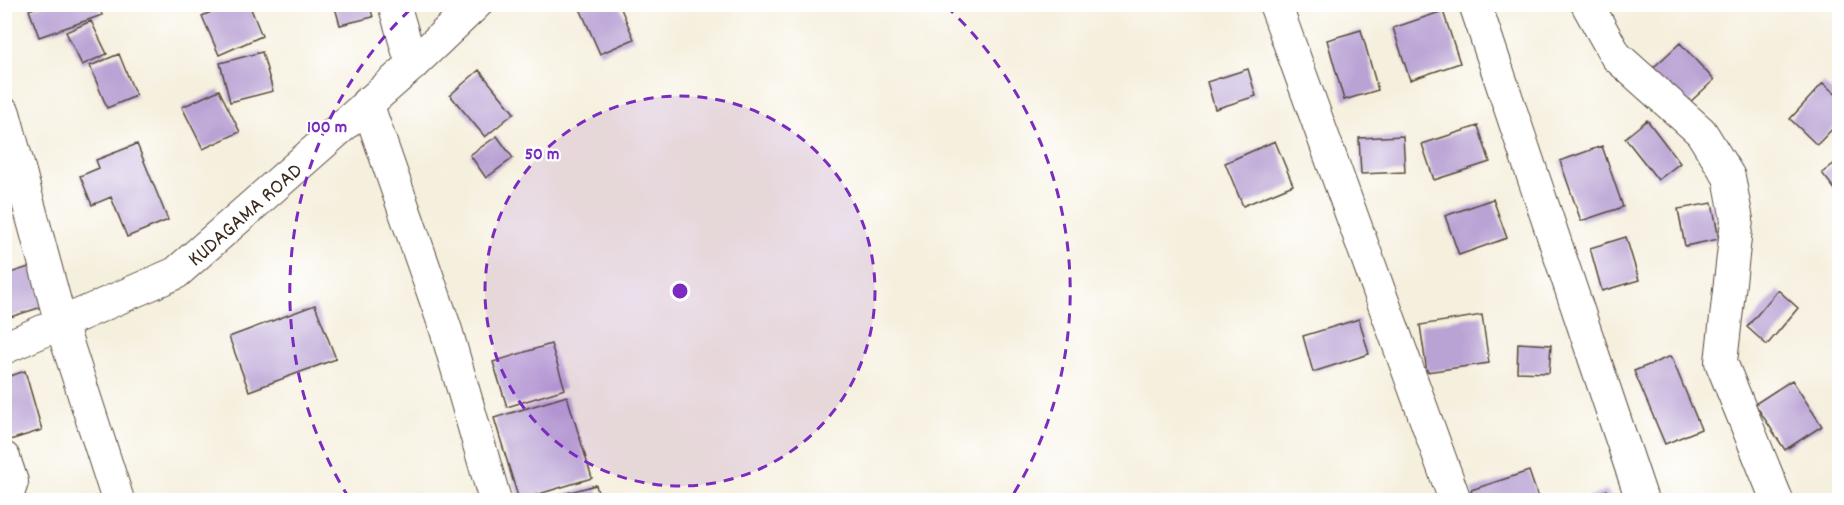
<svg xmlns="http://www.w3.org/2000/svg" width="1844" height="505" viewBox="0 0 1844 505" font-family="Dekko,sans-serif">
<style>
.building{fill:#b9a3d4}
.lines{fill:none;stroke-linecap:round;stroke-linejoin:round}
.minor-casing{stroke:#57483b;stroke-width:34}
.minor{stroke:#fff;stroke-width:32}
.ring{fill:none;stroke:#7b2cbf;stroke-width:3;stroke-dasharray:10 8}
.labels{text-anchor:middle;stroke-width:4.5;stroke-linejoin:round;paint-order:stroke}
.street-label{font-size:22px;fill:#3b2a1e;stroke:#fff}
.centre{fill:#7b2cbf;stroke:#fff;stroke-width:3}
.ring-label{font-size:18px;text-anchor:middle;font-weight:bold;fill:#7b2cbf;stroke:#fff;stroke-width:4.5;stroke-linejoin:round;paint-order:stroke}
</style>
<rect width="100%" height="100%" fill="#fff"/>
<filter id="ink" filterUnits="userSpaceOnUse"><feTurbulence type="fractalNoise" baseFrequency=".0167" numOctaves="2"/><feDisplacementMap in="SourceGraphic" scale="12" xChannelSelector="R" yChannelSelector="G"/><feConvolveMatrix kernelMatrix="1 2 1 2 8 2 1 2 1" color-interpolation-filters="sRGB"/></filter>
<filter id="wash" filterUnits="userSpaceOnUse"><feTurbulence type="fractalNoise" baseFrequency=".008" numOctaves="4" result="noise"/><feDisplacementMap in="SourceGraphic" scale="24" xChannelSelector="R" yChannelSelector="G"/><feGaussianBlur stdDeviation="1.35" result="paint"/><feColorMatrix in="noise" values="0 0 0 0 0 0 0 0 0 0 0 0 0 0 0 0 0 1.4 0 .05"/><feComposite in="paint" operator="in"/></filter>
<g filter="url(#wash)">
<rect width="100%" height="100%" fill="#f5efdd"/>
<g id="blocks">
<!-- building -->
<path class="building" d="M45 4H98L102 15 39 37 29 10Z
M229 4H249L262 36 219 55 202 16Z
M334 4H369L373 17 340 25Z
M578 4H619L634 39 600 54Z
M1443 11 1460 63 1410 80 1393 28Z
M91 21 107 54 82 65 66 32Z
M1361 30 1378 90 1344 100 1327 40Z
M1680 43 1714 80 1676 115 1643 77Z
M262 52 273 91 230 102 220 63Z
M119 54 136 96 107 108 90 66Z
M1248 69 1256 96 1215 109 1207 82Z
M479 70 514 113 485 137 450 95Z
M1823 83 1840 98V121L1817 145 1790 119Z
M219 90 240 132 203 149 182 107Z
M1647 120 1680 163 1658 180 1625 138Z
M1478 126 1490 162 1434 180 1422 144Z
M497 136 513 158 486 178 470 155Z
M1403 136 1405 172 1361 174 1359 138Z
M1275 141 1293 185 1243 206 1225 163Z
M137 144 168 220 127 237 111 197 92 205 80 176 99 168 96 160Z
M1602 146 1623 207 1581 221 1560 161Z
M1840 159V196L1822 173Z
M1493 199 1507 238 1459 255 1445 216Z
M1712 203 1719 239 1685 246 1678 209Z
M1626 237 1639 280 1602 291 1590 248Z
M32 266 45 306 4 319V275Z
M1778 290 1798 308 1767 345 1747 327Z
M315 305 336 359 249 391 229 337Z
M1482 315 1489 363 1427 372 1420 325Z
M1359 319 1369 354 1313 372 1303 336Z
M1518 343 1551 345 1549 373 1517 372Z
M551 344 565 389 507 407 493 362Z
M1671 356 1701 429 1665 444 1634 371Z
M25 371 42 430 10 440 4 422V378Z
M1792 380 1822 426 1785 450 1755 404Z
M567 396 592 478 519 500 494 418Z
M1529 471 1539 500H1474L1471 490Z
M596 485 600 500H541Z
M1607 490 1612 500H1583Z"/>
</g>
</g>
<g filter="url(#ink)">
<use href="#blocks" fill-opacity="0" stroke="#57483b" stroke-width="1.5"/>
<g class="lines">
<!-- minor casing -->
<g class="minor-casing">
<g id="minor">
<path d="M394 4 412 65"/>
<path d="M1275 4 1455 500"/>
<path d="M1475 4 1642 500"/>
<path d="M1587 4 1616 56 1701 132 1729 177 1737 220 1721 362 1777 500"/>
<path d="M367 103 446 330 495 500"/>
<path d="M4 113 61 324 118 500"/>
<path id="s1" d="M4 348 176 273 412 65 476 4"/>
<path d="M4 458 12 482 6 500"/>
</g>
</g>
<!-- minor -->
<use href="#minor" class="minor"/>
</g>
</g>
<!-- distance rings -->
<circle cx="680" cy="291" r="195" fill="#7b2cbf" fill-opacity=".12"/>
<g class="ring">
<circle cx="680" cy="291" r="195"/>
<path d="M349 498A390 390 0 0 1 414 6M946 6A390 390 0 0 1 1011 498"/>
</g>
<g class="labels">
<!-- street labels -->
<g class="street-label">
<text dy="8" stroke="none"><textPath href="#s1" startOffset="278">KUDAGAMA ROAD</textPath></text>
</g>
</g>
<circle cx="680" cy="291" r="9" class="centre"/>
<g class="ring-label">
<text x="327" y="132">100 m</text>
<text x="542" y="159">50 m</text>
</g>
<!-- margin -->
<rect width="1844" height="505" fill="none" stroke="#fff" stroke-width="24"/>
</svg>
